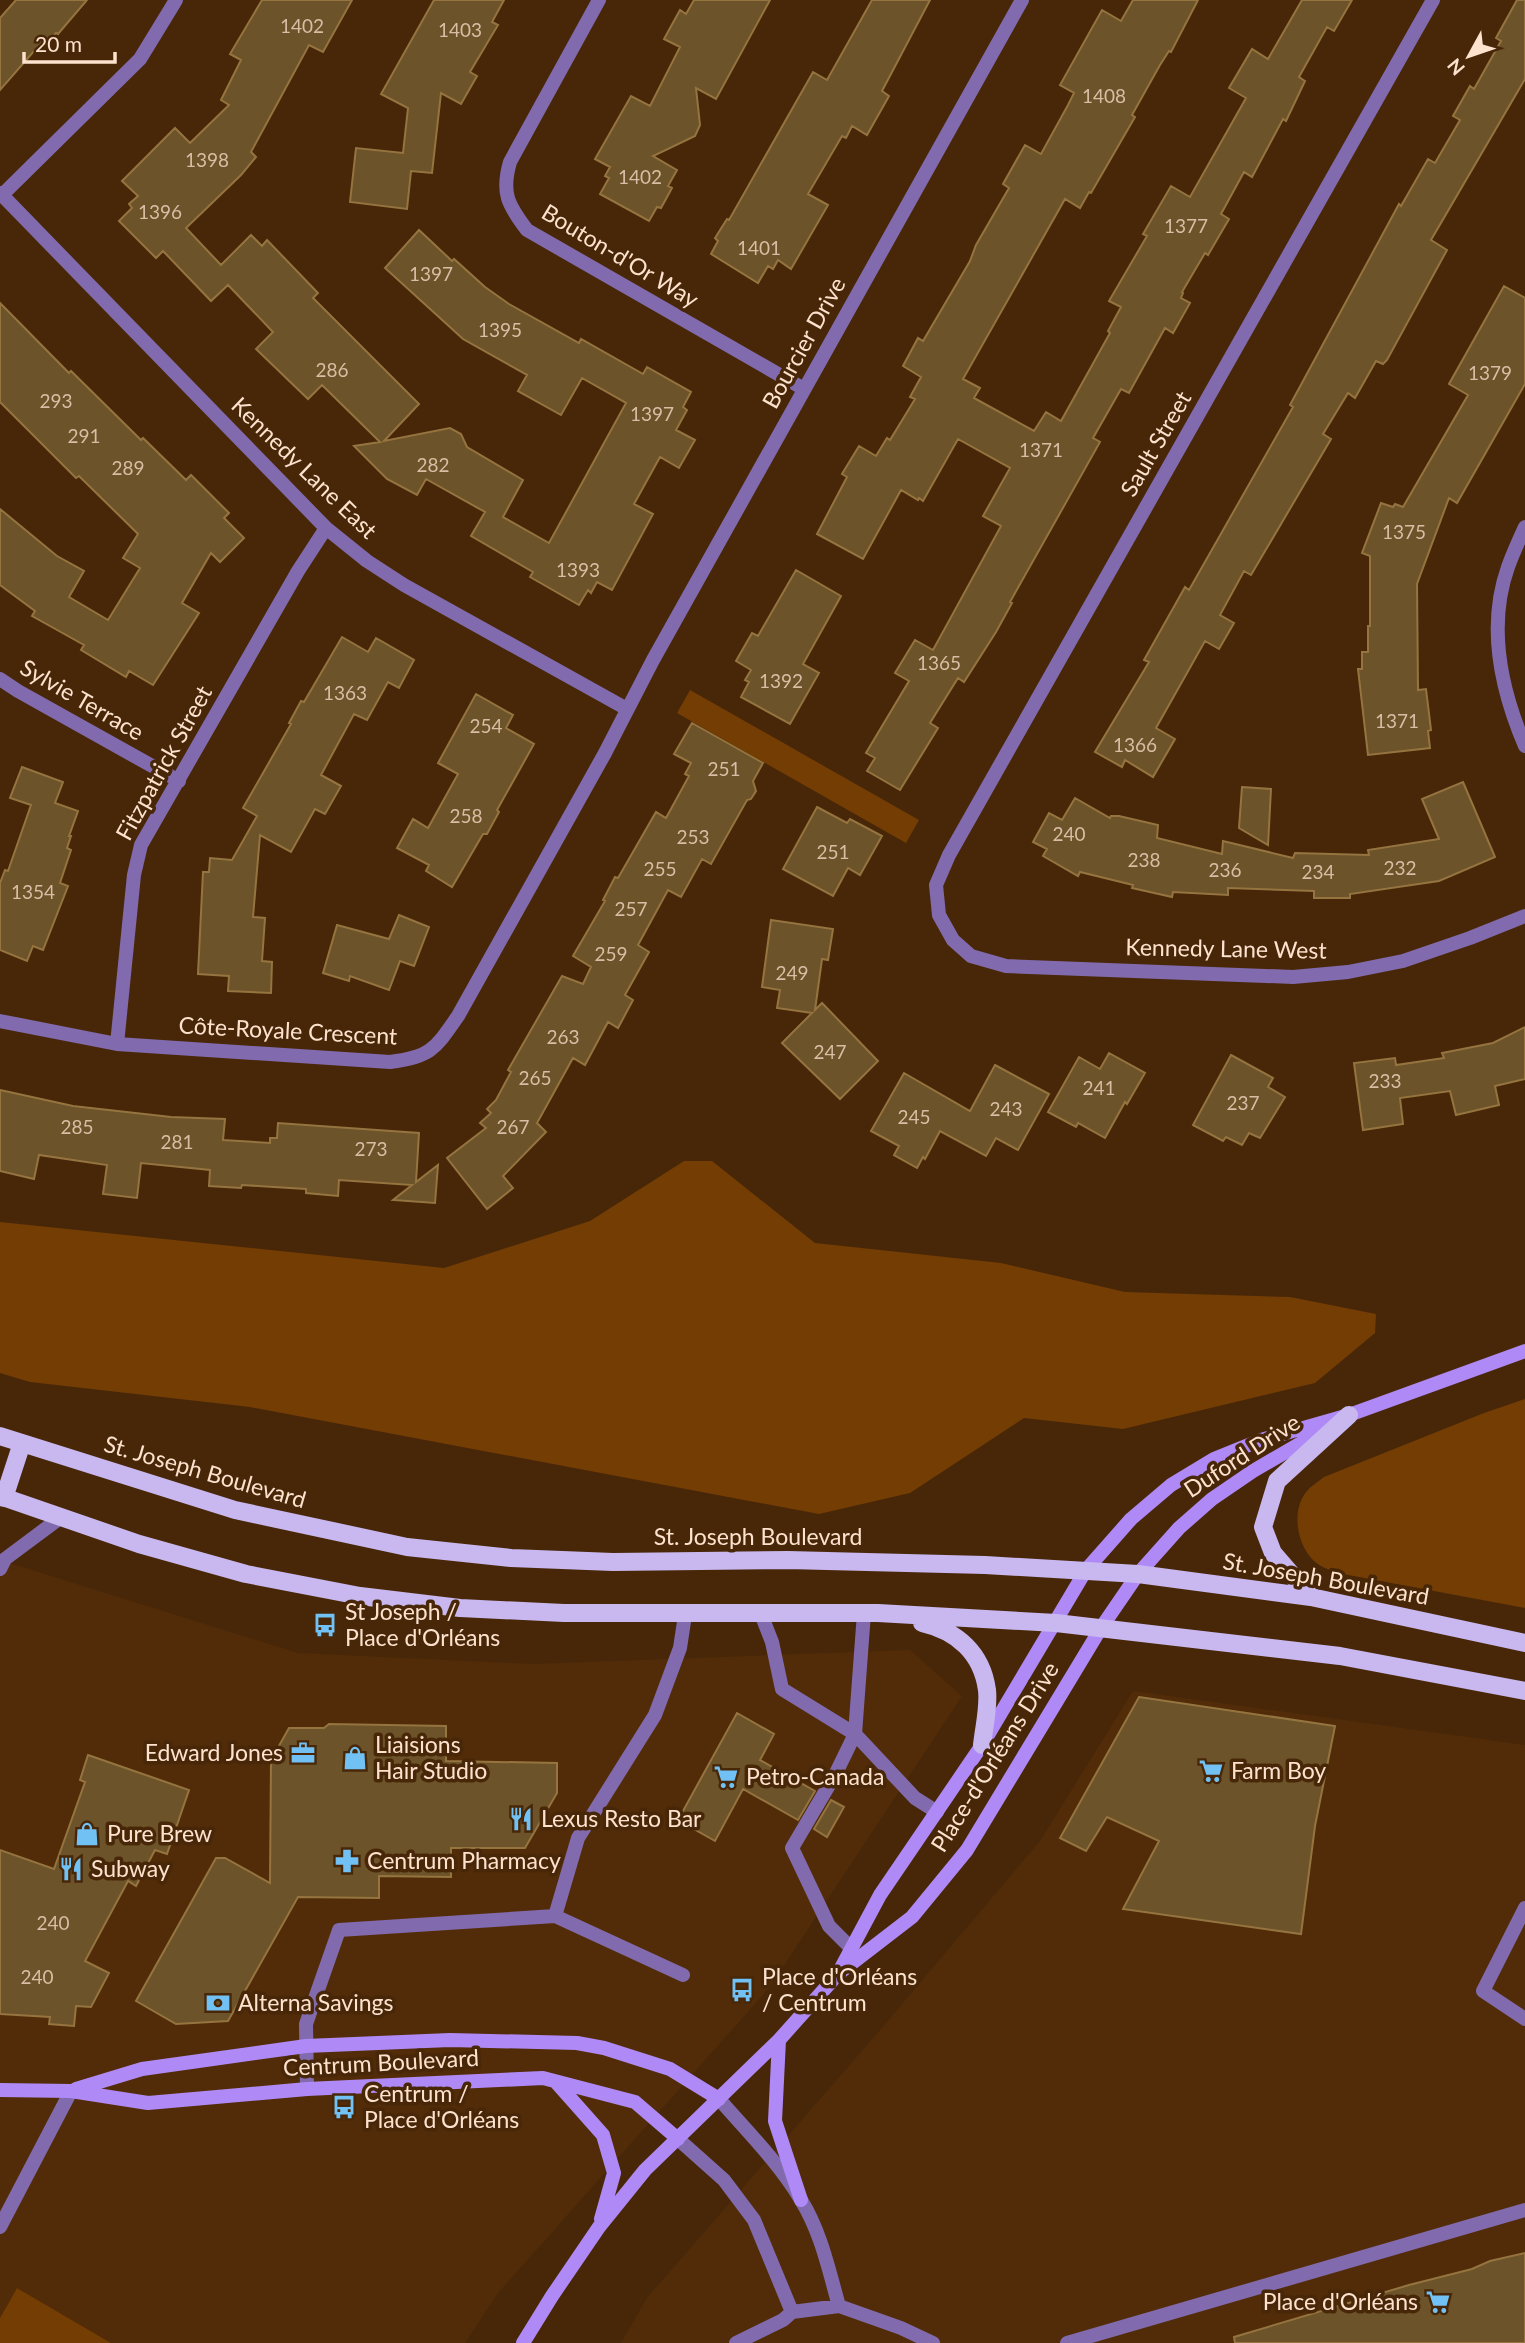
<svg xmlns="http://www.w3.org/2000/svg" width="1525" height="2343" viewBox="0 0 1525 2343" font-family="Lato,sans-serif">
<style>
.built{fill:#522c08}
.green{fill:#733d04}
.building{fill:#6c5329;stroke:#957440;stroke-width:2}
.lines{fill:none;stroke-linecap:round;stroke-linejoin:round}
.lane{stroke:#816bae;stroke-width:14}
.street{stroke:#816bae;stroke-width:14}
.secondary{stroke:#af8af6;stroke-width:14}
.primary{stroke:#c8b8ef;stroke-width:18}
.labels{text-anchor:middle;stroke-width:7;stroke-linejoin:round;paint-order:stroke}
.number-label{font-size:19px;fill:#d9bea5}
.street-label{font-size:23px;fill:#fde2ce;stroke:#482709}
.poi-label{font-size:23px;fill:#fde2ce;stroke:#482709;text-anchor:start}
</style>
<rect width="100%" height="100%" fill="#482709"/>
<!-- built -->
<path class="built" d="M0 1560 298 1653 533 1664 910 1650 962 1696 769 1988 498 2293 465 2343H111L17 2288 0 2318Z
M1133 1691 1525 1745V2343H621L647 2298 875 2036 1040 1841Z"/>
<!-- green -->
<path class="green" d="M690 690 919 820 906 843 677 713Z
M684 1161H712L815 1243 1001 1263 1125 1292 1290 1297 1376 1314 1375 1333 1315 1383 1123 1429 1024 1418 910 1493 819 1514 250 1407 30 1382 0 1373V1222L444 1268 590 1221Z
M1525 1399V1608L1343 1574C1336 1571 1327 1570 1321 1566 1298 1553 1289 1512 1307 1491 1311 1486 1319 1481 1324 1477L1484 1413Z
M17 2288 111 2343H0V2318Z"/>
<!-- building -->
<path class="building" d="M16 0H87L58 34 56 33 44 45 41 43 0 90V18Z
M262 0H352L323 52 309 45 251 152 256 157 241 175 186 228 221 265 251 235 262 246 267 240 318 293 313 298 419 404 384 441 450 428 461 434 467 447 523 480 503 517 549 543 626 403 582 378 561 415 518 391 527 375 463 339 385 268 419 230 452 261 454 259 485 287 509 304 579 343 581 339 643 374 647 367 691 392 683 407 687 410 676 430 695 440 679 468 660 457 634 504 653 514 612 590 597 582 591 593 588 590 579 605 530 577 533 572 471 536 485 512 426 479 417 495 387 479 354 446 380 442 322 385 308 399 256 349 273 332 228 285 211 301 163 251 156 258 119 221 132 208 129 204 138 196 122 181 175 128 190 143 229 105 221 100 241 60 230 54Z
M434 0H504L492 22 498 25 470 72 477 76 461 104 441 93 432 173 411 171 407 209 350 202 356 148 403 153 408 108 381 94Z
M694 0H770L716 99 696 88 700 125 695 136 653 156 677 170 668 186 672 188 661 208 657 207 649 221 600 194 609 178 605 176 610 167 595 159 631 96 650 106 680 47 664 39 680 10 686 14Z
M872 0H930L882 91 889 96 867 135 852 126 846 138 842 136 808 194 828 205 791 269 778 260 773 269 768 266 758 283 711 254 718 241 715 238 727 219 729 220 813 72 827 80Z
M1133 0H1198L1171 52 1169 51 1160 65 1132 115 1135 117 1091 193 1089 192 1080 208 1065 199 963 379 980 388 974 398 1034 431 1046 412 1061 421 1110 333 1108 331 1121 307 1109 301 1147 236 1143 234 1171 186 1190 197 1246 98 1229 88 1252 49 1268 59 1302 0H1352L1334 31 1327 27 1299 77 1305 81 1286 121 1283 119 1252 177 1244 172 1221 214 1229 219 1208 255 1205 253 1182 292 1183 293 1181 298 1190 303 1173 333 1165 328 1129 393 1121 389 1093 438 1100 442 1010 602 1012 603 996 632 964 682 958 678 930 723 938 728 900 790 867 771 875 758 866 753 909 681 895 673 915 640 933 650 1001 526 983 516 1010 468 958 439 923 501 919 498 918 500 901 490 863 559 817 534 847 477 842 474 859 446 876 456 887 438 890 440 915 399 910 397 921 377 903 366 918 338 923 341 970 261 976 245 1009 188 1003 184 1025 145 1041 154 1068 105 1074 93 1060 85 1102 10 1121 21Z
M1517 0H1525V79L1431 240 1447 250 1387 360 1383 364 1376 361 1355 398 1348 393 1323 434 1331 439 1251 575 1244 571 1220 615 1234 623 1219 649 1205 641 1156 728 1175 739 1153 777 1125 760 1122 767 1095 752 1149 662 1144 660 1185 587 1189 590 1293 407 1290 405 1399 204 1401 206 1428 159 1435 163 1460 120 1453 116 1470 86 1474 89 1501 41 1496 38Z
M1504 286 1525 298V384L1457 503 1449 498 1417 584 1418 690 1426 689 1431 730 1428 731 1430 748 1368 755 1358 669H1362V652H1368V626H1370V556L1362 553 1381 503 1393 507 1395 504 1403 507 1468 395 1449 384Z
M0 303 69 373 71 371 141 440 143 438 186 480 191 475 229 513 224 518 244 538 220 562 211 553 182 603 199 613 153 685 129 671 126 677 81 650 84 645 32 616 35 611 0 585V509L57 556 84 571 69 597 108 620 140 568 123 558 138 534 79 476 76 478 0 402Z
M796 570 841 596 803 664 819 673 790 724 741 697 749 682 745 680 751 670 736 661 752 633 758 636Z
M342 637 368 652 376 638 414 660 399 688 388 682 367 720 354 714 321 775 341 786 325 814 315 809 291 852 260 835 253 917 265 918 262 961 272 962 271 993 228 991 229 976 198 974 203 872H209L210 858 232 860 257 816 243 808 291 724 289 723 301 701 304 702Z
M476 694 513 715 506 728 534 744 497 810 499 812 487 834H483L452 887 426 871 429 865 397 848 413 819 428 828 458 774 438 763Z
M692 723 763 763 753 781 756 791 751 799 747 800 711 864 702 859 681 897 668 890 638 945 649 952 625 995 633 1000 618 1028 608 1022 585 1065 573 1058 537 1123 546 1132 503 1176 513 1188 487 1209 447 1158 486 1128 480 1123 491 1113 487 1109 496 1100 511 1072 508 1070 562 976 583 984 591 967 573 956 605 901 603 900 615 877 618 878 656 812 666 818 689 776 685 774 691 763 674 754Z
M22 767 63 782 55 803 78 811 69 836H71L67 848 71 850 60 883 68 886 43 950 33 946 27 961 0 950V883L5 870 8 871 31 805 10 798Z
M1463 782 1495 857 1439 881 1350 894V898H1314V891L1228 888V895L1173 892 1172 897 1132 888 1133 885 1080 872 1078 876 1043 856 1047 849 1033 842 1049 813 1062 820 1075 798 1110 818 1111 816H1119L1158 825 1157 838 1222 854 1223 841 1293 858 1295 853 1369 855 1368 850 1439 839 1422 799Z
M1242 787 1271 789 1268 845 1239 828Z
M817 807 847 823 850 819 882 836 860 875 848 868 833 896 783 869Z
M399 915 429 927 414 966 400 961 389 990 350 976 349 981 323 973 337 925 389 939Z
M771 920 833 929 828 960 822 959 815 1010 822 1003 878 1061 840 1099 782 1043 812 1013 777 1008 780 990 762 987Z
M1525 1027V1079L1495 1086 1499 1105 1456 1115 1450 1091 1400 1098 1403 1124 1363 1130 1354 1063 1395 1058 1396 1065 1444 1058 1442 1053 1493 1043Z
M1109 1053 1145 1073 1127 1104 1125 1102 1105 1138 1078 1123 1076 1127 1048 1112 1079 1057 1100 1069Z
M1231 1055 1273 1078 1268 1087 1285 1097 1260 1138 1249 1133 1242 1145 1226 1137 1223 1141 1193 1125Z
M995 1065 1049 1094 1018 1150 996 1138 986 1156 940 1131 925 1159 923 1157 917 1168 894 1155 899 1146 871 1131 904 1073 970 1111Z
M0 1090 73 1106 171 1117 225 1119 223 1140 270 1143V1138H277L278 1123 419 1133 416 1182 438 1165 435 1203 393 1200 412 1185 339 1180 338 1196 306 1193V1189L242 1185 241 1188 209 1186 210 1170 141 1163 137 1198 103 1194 107 1165 39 1155 34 1179 0 1171Z
M1139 1697 1335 1726 1315 1826 1301 1934 1123 1909 1159 1841 1107 1817 1086 1851 1060 1838Z
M737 1713 774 1734 760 1760 815 1791 798 1820 743 1789 715 1841 678 1820Z
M329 1724 446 1726V1761L557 1763V1793L525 1848H451V1877L379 1876V1898L298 1897 228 2021 176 2024 136 2001 216 1858H225L270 1883 271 1760 289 1728H324Z
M88 1755 189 1790 167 1854 155 1850 136 1886 128 1881 85 1961 109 1973 91 2007 76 2006 74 2026 49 2024 50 2017 0 2014V1850L54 1869 85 1782 80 1780Z
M831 1800 844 1807 827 1837 814 1829Z
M1525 2253V2343H1235L1234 2337 1409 2285 1472 2269 1490 2261Z"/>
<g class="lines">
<!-- lane -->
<path class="lane" d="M0 1569 5 1559 60 1518
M864 1613 855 1734 915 1798 937 1812
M761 1614 772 1642 782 1689 855 1734 835 1775 792 1848 829 1926 851 1948
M1525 1908 1483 1991 1525 2019
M555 1916 578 1838 655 1715 680 1648 685 1615
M307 2089 306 2024 339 1930 555 1916 683 1975
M719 2099C746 2130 780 2164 801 2200 821 2232 829 2271 839 2306
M678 2139 724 2180 754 2220 792 2312
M736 2343 783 2320 792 2312 839 2306 901 2328 933 2343
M1067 2343 1525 2210"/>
<!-- street -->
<path class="street" d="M599 0 510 162C501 193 508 205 527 230L804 389
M1433 0 949 855 936 885 939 915 953 940 971 956 1006 966 1293 977 1348 972 1403 961 1470 938 1525 916
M0 193 326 528 367 561 404 585 627 709
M2 195 140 59 176 0
M1525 527C1519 540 1513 553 1508 567 1487 626 1501 690 1525 746
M0 679 18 691 179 781
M0 1021 117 1044 390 1062C431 1057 435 1049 458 1016L605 753 653 660 1022 0
M117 1044 134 875 141 845 298 571 326 528
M0 2227 71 2091"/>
<!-- secondary -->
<path class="secondary" d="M841 1968 880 1895 982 1745 1086 1570 1131 1519 1171 1485 1214 1459 1261 1440 1349 1415 1525 1351
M779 2040 775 2121 801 2200
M556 2082 603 2135 614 2173 601 2219
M76 2089 142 2069 306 2046 450 2040 577 2043 604 2048 670 2069 719 2099
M0 2090 71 2091 148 2103 307 2089 543 2078 635 2102 678 2139
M523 2343 552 2296 599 2227 645 2170 779 2040 838 1974 912 1917 967 1850 1101 1628 1138 1574 1179 1528 1212 1499 1253 1471 1327 1428"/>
<!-- primary -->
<path class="primary" d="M0 1436 235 1510 407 1547 511 1558 613 1562 788 1560 985 1565 1138 1574 1311 1597 1525 1643
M0 1496 139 1544 246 1574 360 1596 460 1608 564 1613H878L1056 1623 1340 1656 1525 1691
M4 1498 22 1443
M1311 1597 1273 1553 1263 1527 1277 1481 1349 1415
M922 1623C957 1631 982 1653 987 1690 989 1707 984 1727 982 1745"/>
</g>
<!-- icons -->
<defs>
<g id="bus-bare" transform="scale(1.89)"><path d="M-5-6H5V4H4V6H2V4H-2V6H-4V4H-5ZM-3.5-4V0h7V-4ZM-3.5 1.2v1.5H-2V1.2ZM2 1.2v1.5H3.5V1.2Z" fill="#71c1f4" stroke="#482709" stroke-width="2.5" paint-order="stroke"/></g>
<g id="office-bare" transform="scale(1.89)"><path d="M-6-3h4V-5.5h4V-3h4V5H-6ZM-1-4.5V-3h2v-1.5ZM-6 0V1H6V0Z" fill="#71c1f4" stroke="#482709" stroke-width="2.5" paint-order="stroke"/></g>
<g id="shop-bare" transform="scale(1.89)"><path d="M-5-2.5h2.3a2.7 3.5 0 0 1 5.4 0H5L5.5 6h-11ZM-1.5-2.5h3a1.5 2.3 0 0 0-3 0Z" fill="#71c1f4" stroke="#482709" stroke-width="2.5" paint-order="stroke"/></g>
<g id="supermarket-bare" transform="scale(1.89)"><path d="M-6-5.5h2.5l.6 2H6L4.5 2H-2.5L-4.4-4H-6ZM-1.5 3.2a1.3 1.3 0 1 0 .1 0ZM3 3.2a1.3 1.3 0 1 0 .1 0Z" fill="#71c1f4" stroke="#482709" stroke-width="2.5" paint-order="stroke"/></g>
<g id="restaurant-bare" transform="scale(1.89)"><path d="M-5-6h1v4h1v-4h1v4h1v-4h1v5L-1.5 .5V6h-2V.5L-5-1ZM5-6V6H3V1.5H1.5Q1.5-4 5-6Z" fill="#71c1f4" stroke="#482709" stroke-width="2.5" paint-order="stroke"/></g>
<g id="pharmacy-bare" transform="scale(1.89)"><path d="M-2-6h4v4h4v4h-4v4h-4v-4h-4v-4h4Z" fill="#71c1f4" stroke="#482709" stroke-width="2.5" paint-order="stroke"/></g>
<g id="bank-bare" transform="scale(1.89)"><path d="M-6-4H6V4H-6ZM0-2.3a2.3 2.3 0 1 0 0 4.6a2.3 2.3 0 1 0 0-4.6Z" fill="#71c1f4" stroke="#482709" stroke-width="2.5" paint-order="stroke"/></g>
</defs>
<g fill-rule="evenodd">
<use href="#bus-bare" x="325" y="1625"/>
<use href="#office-bare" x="303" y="1753"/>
<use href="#shop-bare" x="355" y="1758"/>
<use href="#supermarket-bare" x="1211" y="1771"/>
<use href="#supermarket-bare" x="726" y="1777"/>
<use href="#restaurant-bare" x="521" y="1819"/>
<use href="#shop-bare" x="87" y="1834"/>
<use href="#pharmacy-bare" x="347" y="1861"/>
<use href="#restaurant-bare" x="71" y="1869"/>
<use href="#bus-bare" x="742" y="1990"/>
<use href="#bank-bare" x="218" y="2003"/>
<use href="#bus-bare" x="344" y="2107"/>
<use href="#supermarket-bare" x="1438" y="2302"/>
</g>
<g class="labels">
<!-- number labels -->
<g class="number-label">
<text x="302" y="33">1402</text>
<text x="460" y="37">1403</text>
<text x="1104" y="103">1408</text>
<text x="207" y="167">1398</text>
<text x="640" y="184">1402</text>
<text x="160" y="219">1396</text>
<text x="1186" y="233">1377</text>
<text x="759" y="255">1401</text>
<text x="431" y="281">1397</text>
<text x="500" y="337">1395</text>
<text x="332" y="377">286</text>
<text x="1490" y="380">1379</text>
<text x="56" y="408">293</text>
<text x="652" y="421">1397</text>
<text x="84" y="443">291</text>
<text x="1041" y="457">1371</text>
<text x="433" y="472">282</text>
<text x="128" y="475">289</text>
<text x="1404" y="539">1375</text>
<text x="578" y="577">1393</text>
<text x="939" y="670">1365</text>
<text x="781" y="688">1392</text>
<text x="345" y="700">1363</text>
<text x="1397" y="728">1371</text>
<text x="486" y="733">254</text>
<text x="1135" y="752">1366</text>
<text x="724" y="776">251</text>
<text x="466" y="823">258</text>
<text x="1069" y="841">240</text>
<text x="693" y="844">253</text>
<text x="833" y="859">251</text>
<text x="1144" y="867">238</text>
<text x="1400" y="875">232</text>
<text x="660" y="876">255</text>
<text x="1225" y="877">236</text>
<text x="1318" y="879">234</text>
<text x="33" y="899">1354</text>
<text x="631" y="916">257</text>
<text x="611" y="961">259</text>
<text x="792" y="980">249</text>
<text x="563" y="1044">263</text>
<text x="830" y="1059">247</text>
<text x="535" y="1085">265</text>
<text x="1385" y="1088">233</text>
<text x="1099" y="1095">241</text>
<text x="1243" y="1110">237</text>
<text x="1006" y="1116">243</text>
<text x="914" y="1124">245</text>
<text x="77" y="1134">285</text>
<text x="513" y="1134">267</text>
<text x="177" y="1149">281</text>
<text x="371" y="1156">273</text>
<text x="53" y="1930">240</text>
<text x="37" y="1984">240</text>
</g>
<!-- street labels -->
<g class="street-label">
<text transform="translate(620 256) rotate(31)" y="8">Bouton-d'Or Way</text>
<text transform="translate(804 343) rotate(-61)" y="8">Bourcier Drive</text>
<text transform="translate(1156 444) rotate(-60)" y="8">Sault Street</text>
<text transform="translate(304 468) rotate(44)" y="8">Kennedy Lane East</text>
<text transform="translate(82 700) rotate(30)" y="8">Sylvie Terrace</text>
<text transform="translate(164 763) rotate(-61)" y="8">Fitzpatrick Street</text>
<text transform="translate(1226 949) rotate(1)" y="8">Kennedy Lane West</text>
<text transform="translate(288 1031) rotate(3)" y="8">Côte-Royale Crescent</text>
<text transform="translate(1242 1456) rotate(-33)" y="8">Duford Drive</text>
<text transform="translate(205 1472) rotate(16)" y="8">St. Joseph Boulevard</text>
<text x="758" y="1545">St. Joseph Boulevard</text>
<text transform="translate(1326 1579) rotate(10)" y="8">St. Joseph Boulevard</text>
<text transform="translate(995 1757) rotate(-58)" y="8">Place-d'Orléans Drive</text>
<text transform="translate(381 2063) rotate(-3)" y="8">Centrum Boulevard</text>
</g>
<!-- poi labels -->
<g class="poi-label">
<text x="345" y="1620">St Joseph /<tspan x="345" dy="26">Place d'Orléans</tspan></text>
<text x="375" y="1753">Liaisions<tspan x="375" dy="26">Hair Studio</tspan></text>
<text x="283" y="1761" text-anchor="end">Edward Jones</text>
<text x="1231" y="1779">Farm Boy</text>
<text x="746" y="1785">Petro-Canada</text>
<text x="541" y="1827">Lexus Resto Bar</text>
<text x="107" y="1842">Pure Brew</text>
<text x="367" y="1869">Centrum Pharmacy</text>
<text x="91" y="1877">Subway</text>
<text x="762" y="1985">Place d'Orléans<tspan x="762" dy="26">/ Centrum</tspan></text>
<text x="238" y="2011">Alterna Savings</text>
<text x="364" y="2102">Centrum /<tspan x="364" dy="26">Place d'Orléans</tspan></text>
<text x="1418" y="2310" text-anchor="end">Place d'Orléans</text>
</g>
</g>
<!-- north arrow -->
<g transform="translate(1469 56) rotate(230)" stroke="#482709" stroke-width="5" paint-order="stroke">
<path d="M0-5L12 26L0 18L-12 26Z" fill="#fde2ce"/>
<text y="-10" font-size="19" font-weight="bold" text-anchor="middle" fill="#fde2ce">N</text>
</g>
<!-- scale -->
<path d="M24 52v10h91v-10" fill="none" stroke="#fde2ce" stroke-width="3.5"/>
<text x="35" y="52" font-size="21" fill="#fde2ce" stroke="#482709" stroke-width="5" paint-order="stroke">20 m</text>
</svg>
